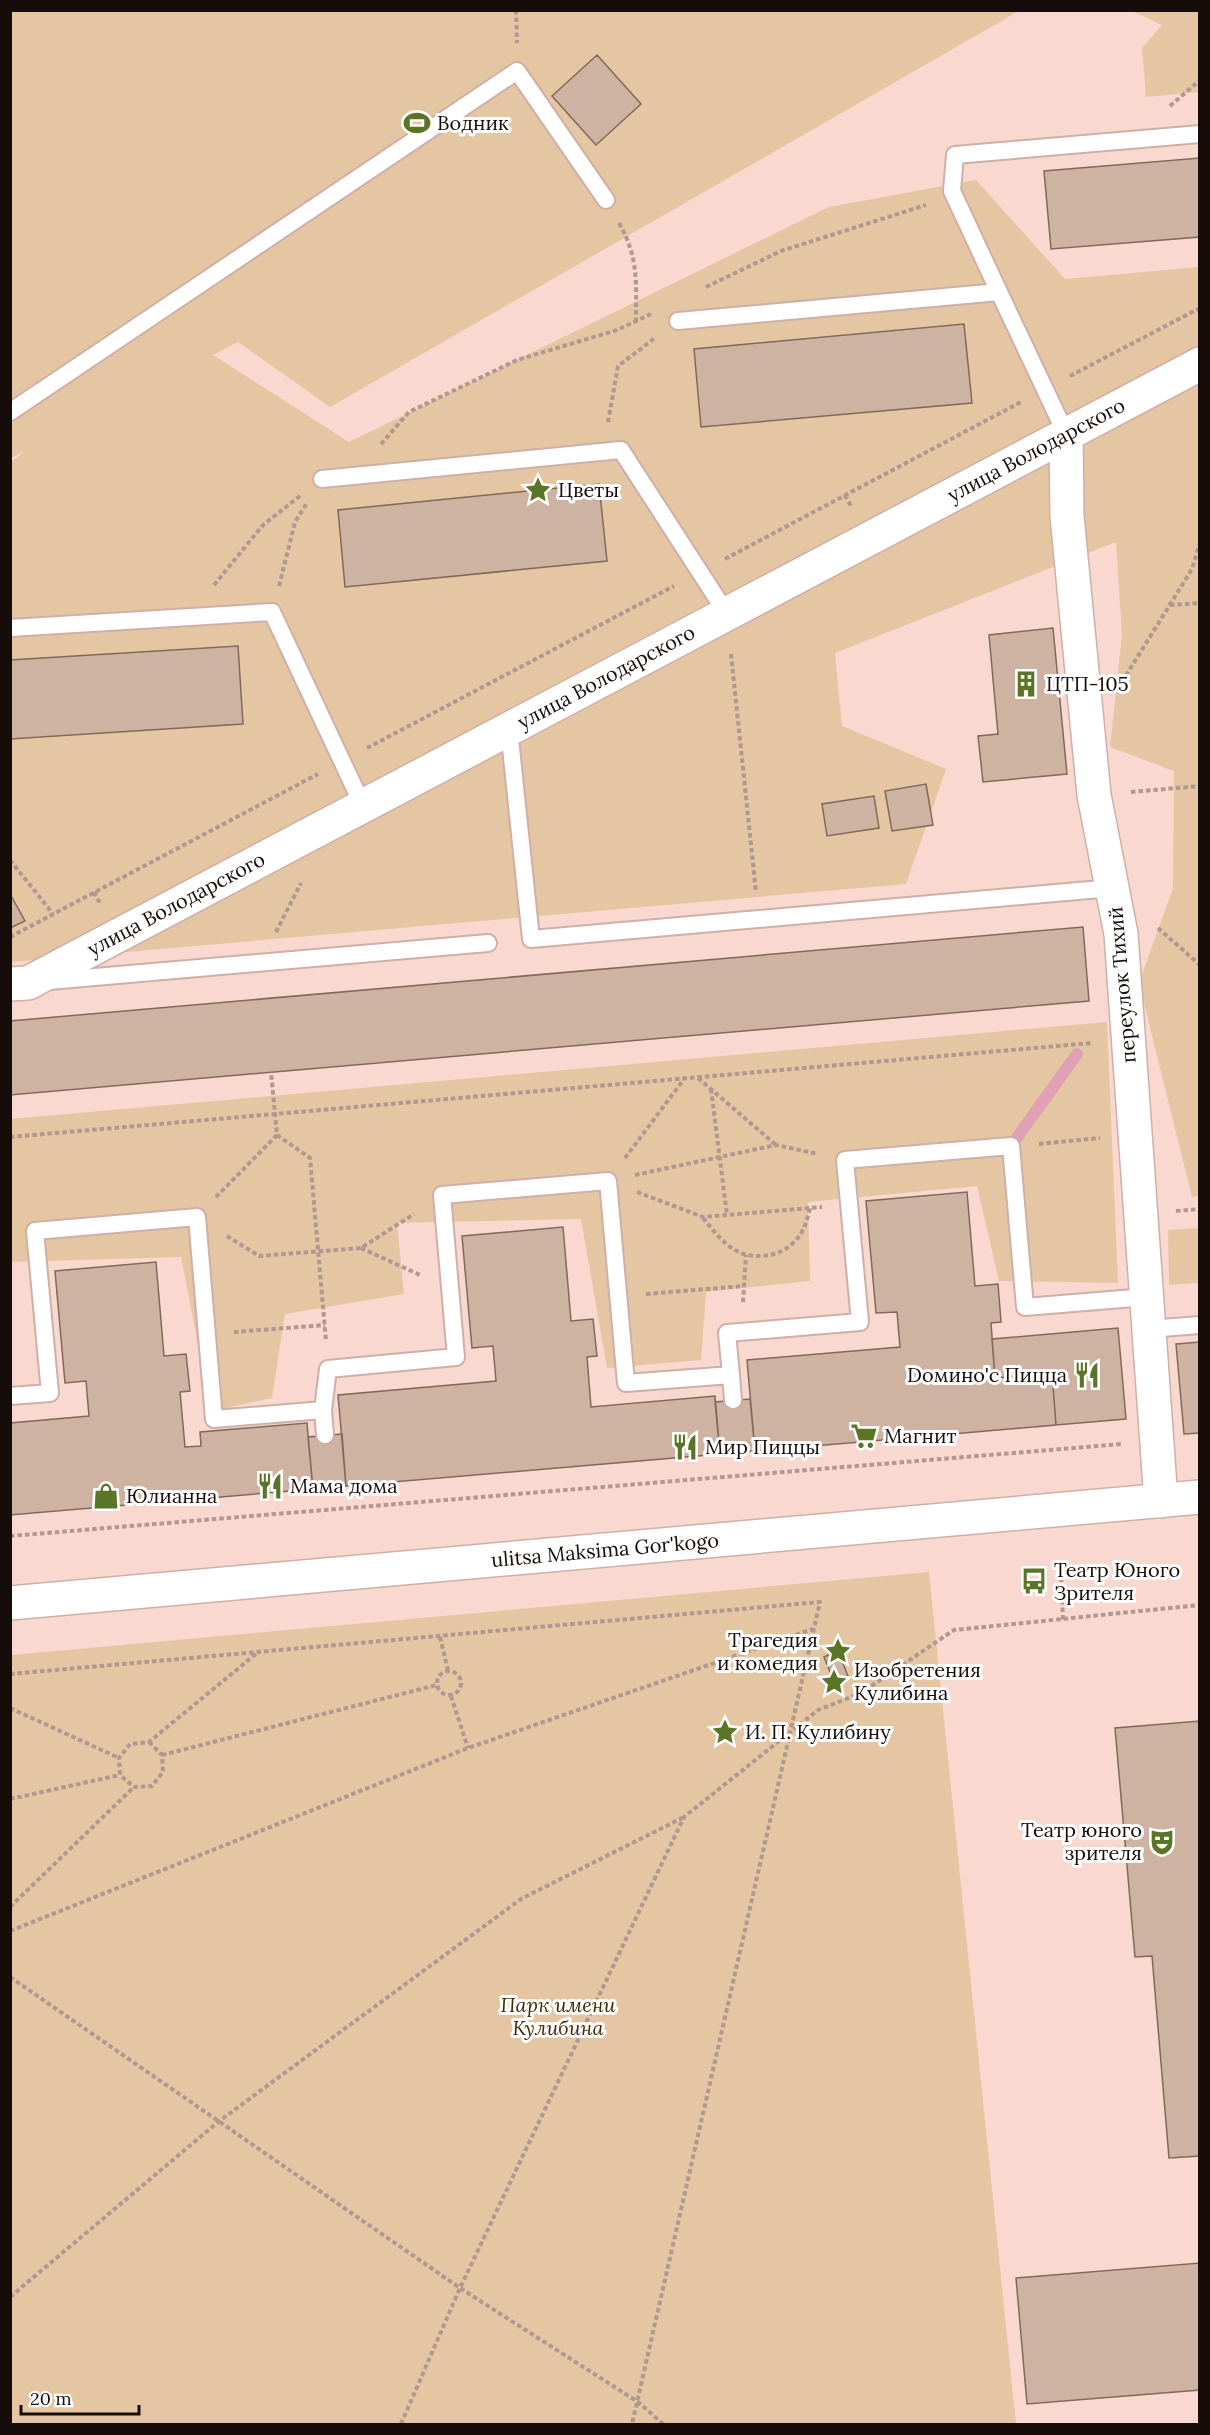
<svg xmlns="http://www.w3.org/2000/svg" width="1210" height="2435" viewBox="0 0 1210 2435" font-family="Lora,serif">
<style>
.green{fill:#e5c6a2}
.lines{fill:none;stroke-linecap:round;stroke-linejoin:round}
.stream{stroke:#e1a0b4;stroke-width:12}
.building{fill:#ceb3a2;stroke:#816959;stroke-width:1.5}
.service-casing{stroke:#cfafa7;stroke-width:20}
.minor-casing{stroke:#cfafa7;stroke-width:36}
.secondary-casing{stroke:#cfafa7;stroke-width:36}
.path{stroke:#b0978f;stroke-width:4;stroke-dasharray:4.5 3;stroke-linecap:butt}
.service{stroke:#fff;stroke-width:16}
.minor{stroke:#fff;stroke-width:33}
.secondary{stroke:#fff;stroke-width:33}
.labels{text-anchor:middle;stroke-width:6;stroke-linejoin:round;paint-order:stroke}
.poi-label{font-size:20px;fill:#160c09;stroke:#fff;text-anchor:start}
.street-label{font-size:20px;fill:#160c09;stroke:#fff}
.park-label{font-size:20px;font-style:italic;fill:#452a00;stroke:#fff}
</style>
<rect width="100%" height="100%" fill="#f9d8cf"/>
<!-- green -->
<path class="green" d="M10 11H1019L330 407 238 342 213 355 349 442 829 207 976 180 1065 279 1199 267V1196L1192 1197 1139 983 1173 888 1174 771 1110 747 1122 635 1116 542 835 653 842 726 946 769 906 884 11 962 10 463 25 451 11 458Z
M1132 11H1199V92L1146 97 1142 48 1162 25Z
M1107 1022 1118 1283 999 1281 977 1186 808 1202 810 1281 706 1292 701 1360 607 1368 581 1219 397 1223 404 1294 285 1314 272 1398 211 1411 181 1257 11 1262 10 1119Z
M1199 1228V1283L1169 1285 1168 1230Z
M929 1572 1016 2424H11V1655Z"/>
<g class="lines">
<!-- stream -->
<path class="stream" d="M1011 1146 1077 1054"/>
</g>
<!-- building -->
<path class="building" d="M597 55 641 104 596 145 552 96Z
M1200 158V237L1051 249 1044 171Z
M964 324 972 403 701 427 694 349Z
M599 484 607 561 345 587 338 510Z
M1053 628 1067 774 983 782 978 736 998 734 989 635Z
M238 646 243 724 10 739V660Z
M926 784 933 825 892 831 885 791Z
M874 796 879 828 827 836 822 804Z
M10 894 25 921 10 928Z
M1083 927 1089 1001 10 1095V1021Z
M967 1192 975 1286 998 1284 1001 1322 991 1323 995 1378 1052 1373 1056 1425 755 1451 747 1360 900 1347 897 1312 876 1313 866 1201Z
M563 1227 571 1321 593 1319 597 1356 587 1357 591 1407 715 1396 720 1454 346 1486 338 1395 496 1381 493 1346 472 1348 462 1236Z
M156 1262 164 1356 186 1354 190 1391 180 1392 185 1447 201 1446 200 1432 307 1423 313 1489 10 1515V1423L89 1416 86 1381 65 1383 55 1271Z
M1118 1328 1126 1419 1056 1425 1052 1373 995 1378 992 1339Z
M1200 1342V1433L1184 1434 1176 1344Z
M750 1399 755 1451 720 1454 715 1402Z
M342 1434 346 1486 313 1489 308 1437Z
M838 1651 848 1676 834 1682 824 1657Z
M1200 1721V2156L1169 2158 1152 1956 1135 1957 1115 1728Z
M1200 2263V2390L1027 2404 1016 2278Z"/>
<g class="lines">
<!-- service casing -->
<g class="service-casing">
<path id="service" d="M999 292 952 191 955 155 1200 134
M678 321 999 292 1066 434
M10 412 517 71 606 200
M322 479 621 450 727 614
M10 628 272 612 363 806
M509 729 531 939 1112 888
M49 981 488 943
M1148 1329 1200 1325
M731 1375 733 1400
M10 1396 50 1393 35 1231 197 1217 214 1419 323 1410 328 1369 456 1357 442 1195 608 1181 626 1383 731 1375 727 1333 860 1322 845 1160 1011 1146 1025 1307 1146 1297
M323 1410 325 1435"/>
</g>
<!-- minor casing -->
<g class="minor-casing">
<path id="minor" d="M1066 434 1067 516 1094 795 1121 934 1161 1501
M10 984 28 983 1200 364"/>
</g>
<!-- secondary casing -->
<g class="secondary-casing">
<path id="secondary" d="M10 1603 1200 1497"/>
</g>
<!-- path -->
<path class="path" d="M516 10 517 43
M1170 106 1200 80
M619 223C639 258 636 283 636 321
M706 287 781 251 926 205
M1070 376 1200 308
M608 422 618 366 655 338
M381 444 409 412 517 360 617 330 651 314
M845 495 852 508
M725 559 1021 402
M214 585 263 525 300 496
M279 586 295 522 307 503
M1170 605 1200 603
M731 654 756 892
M1122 682 1192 569 1200 543
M367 748 674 586
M1131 792 1200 786
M10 860 53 914
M94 892 101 905
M1158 928 1200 965
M276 932 301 883
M10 937 318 774
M698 1078 776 1145
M711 1089 727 1215
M277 1135 310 1158 326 1341
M10 1137 1092 1043
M1039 1144 1100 1138
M625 1158 684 1079
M635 1175 776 1145 818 1154
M637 1192 703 1217 822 1207
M216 1197 277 1135 271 1072
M1176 1211 1200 1209
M703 1218C711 1228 719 1238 729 1246 747 1261 778 1259 794 1242 804 1233 807 1220 810 1208
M227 1236 259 1256 361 1248 414 1214
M361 1248 420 1275
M646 1294 744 1286
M743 1302 746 1255
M234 1332 325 1325
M10 1536 1122 1444
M1061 1570 1063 1620
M440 1637 448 1670
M437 1683a12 12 0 1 1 24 0a12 12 0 1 1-24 0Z
M10 1674 820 1602 632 2424
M451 1696 468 1748
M10 1708 119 1758
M149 1742 162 1755 163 1772 152 1786 134 1787 120 1775 119 1758 130 1744 149 1742 257 1653
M162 1755 437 1685
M10 1799 120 1775
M10 1907 134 1787
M10 1931 468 1748 813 1629
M10 1977 460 2288 638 2402 663 2424
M10 2297 218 2122 521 1899 684 1817
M401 2424 460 2288 684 1817 818 1710 861 1693 954 1630 1200 1605"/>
<!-- service -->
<use href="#service" class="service"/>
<!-- minor -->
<use href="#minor" class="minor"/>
<!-- secondary -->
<use href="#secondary" class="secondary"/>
</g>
<!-- icons -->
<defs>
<g id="stadium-bare" transform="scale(2.07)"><path d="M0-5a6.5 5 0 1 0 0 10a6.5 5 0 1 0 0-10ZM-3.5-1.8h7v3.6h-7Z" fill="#5a7528" stroke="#fff" stroke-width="2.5" paint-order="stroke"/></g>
<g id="sight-bare" transform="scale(2.07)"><path d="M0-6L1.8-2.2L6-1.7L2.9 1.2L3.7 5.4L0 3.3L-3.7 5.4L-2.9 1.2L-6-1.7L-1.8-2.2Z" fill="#5a7528" stroke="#fff" stroke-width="2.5" paint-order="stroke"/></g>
<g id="building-bare" transform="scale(2.07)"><path d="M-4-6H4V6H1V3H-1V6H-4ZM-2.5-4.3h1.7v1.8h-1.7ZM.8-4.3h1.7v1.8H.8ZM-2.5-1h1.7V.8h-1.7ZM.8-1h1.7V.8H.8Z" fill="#5a7528" stroke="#fff" stroke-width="2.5" paint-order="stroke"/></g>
<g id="restaurant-bare" transform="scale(2.07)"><path d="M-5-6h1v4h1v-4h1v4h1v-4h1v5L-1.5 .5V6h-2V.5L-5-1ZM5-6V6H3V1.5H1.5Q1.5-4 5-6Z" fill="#5a7528" stroke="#fff" stroke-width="2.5" paint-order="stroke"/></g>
<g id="supermarket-bare" transform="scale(2.07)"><path d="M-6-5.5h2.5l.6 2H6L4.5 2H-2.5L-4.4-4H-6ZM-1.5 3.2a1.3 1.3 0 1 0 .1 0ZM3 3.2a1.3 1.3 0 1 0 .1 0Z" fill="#5a7528" stroke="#fff" stroke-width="2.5" paint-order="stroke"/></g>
<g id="shop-bare" transform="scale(2.07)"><path d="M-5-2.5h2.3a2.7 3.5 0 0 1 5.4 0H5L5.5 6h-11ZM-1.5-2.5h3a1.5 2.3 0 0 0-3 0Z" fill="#5a7528" stroke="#fff" stroke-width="2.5" paint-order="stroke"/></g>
<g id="bus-bare" transform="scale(2.07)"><path d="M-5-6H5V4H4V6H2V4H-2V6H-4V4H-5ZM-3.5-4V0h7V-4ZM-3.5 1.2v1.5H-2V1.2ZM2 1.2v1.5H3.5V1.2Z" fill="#5a7528" stroke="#fff" stroke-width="2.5" paint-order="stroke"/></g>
<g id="theatre-bare" transform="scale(2.07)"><path d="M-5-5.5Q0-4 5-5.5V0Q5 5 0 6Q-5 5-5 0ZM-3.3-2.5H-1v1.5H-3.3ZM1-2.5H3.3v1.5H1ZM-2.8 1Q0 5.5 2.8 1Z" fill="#5a7528" stroke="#fff" stroke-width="2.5" paint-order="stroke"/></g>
</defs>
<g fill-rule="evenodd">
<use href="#stadium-bare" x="417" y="123"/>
<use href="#sight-bare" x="538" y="490"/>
<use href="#building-bare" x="1026" y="684"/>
<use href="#restaurant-bare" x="1087" y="1375"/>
<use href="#supermarket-bare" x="864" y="1436"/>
<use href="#restaurant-bare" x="685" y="1447"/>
<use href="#restaurant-bare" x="270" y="1486"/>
<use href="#shop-bare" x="106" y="1496"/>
<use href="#bus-bare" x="1034" y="1581"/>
<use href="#sight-bare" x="838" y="1651"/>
<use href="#sight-bare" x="834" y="1682"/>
<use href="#sight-bare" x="725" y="1732"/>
<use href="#theatre-bare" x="1162" y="1842"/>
</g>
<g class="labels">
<!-- poi labels -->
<g class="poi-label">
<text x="437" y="130">Водник</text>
<text x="558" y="497">Цветы</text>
<text x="1046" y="691">ЦТП-105</text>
<text x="1067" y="1382" text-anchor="end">Dомино'с Пицца</text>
<text x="884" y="1443">Магнит</text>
<text x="705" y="1454">Мир Пиццы</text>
<text x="290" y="1493">Мама дома</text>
<text x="126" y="1503">Юлианна</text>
<text x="1054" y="1577">Театр Юного<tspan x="1054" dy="23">Зрителя</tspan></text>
<text x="818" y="1647" text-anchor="end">Трагедия<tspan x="818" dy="23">и комедия</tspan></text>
<text x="854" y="1677">Изобретения<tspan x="854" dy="23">Кулибина</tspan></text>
<text x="745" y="1739">И. П. Кулибину</text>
<text x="1142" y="1837" text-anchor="end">Театр юного<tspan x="1142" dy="23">зрителя</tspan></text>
</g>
<!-- street labels -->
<g class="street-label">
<text transform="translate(1036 450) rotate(-28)" y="7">улица Володарского</text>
<text transform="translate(606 677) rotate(-28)" y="7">улица Володарского</text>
<text transform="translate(176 904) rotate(-28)" y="7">улица Володарского</text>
<text transform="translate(1122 985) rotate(-95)" y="7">переулок Тихий</text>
<text transform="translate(605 1550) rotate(-5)" y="7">ulitsa Maksima Gor'kogo</text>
</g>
<!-- park labels -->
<g class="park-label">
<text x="558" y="2012">Парк имени<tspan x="558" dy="23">Кулибина</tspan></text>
</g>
</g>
<!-- border -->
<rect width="1210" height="2435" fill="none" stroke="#160c09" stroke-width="24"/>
<!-- scale -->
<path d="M21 2405v9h118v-9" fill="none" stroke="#160c09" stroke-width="3"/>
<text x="30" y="2405" font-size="18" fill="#160c09" stroke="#ffffff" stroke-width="4.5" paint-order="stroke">20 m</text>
</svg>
